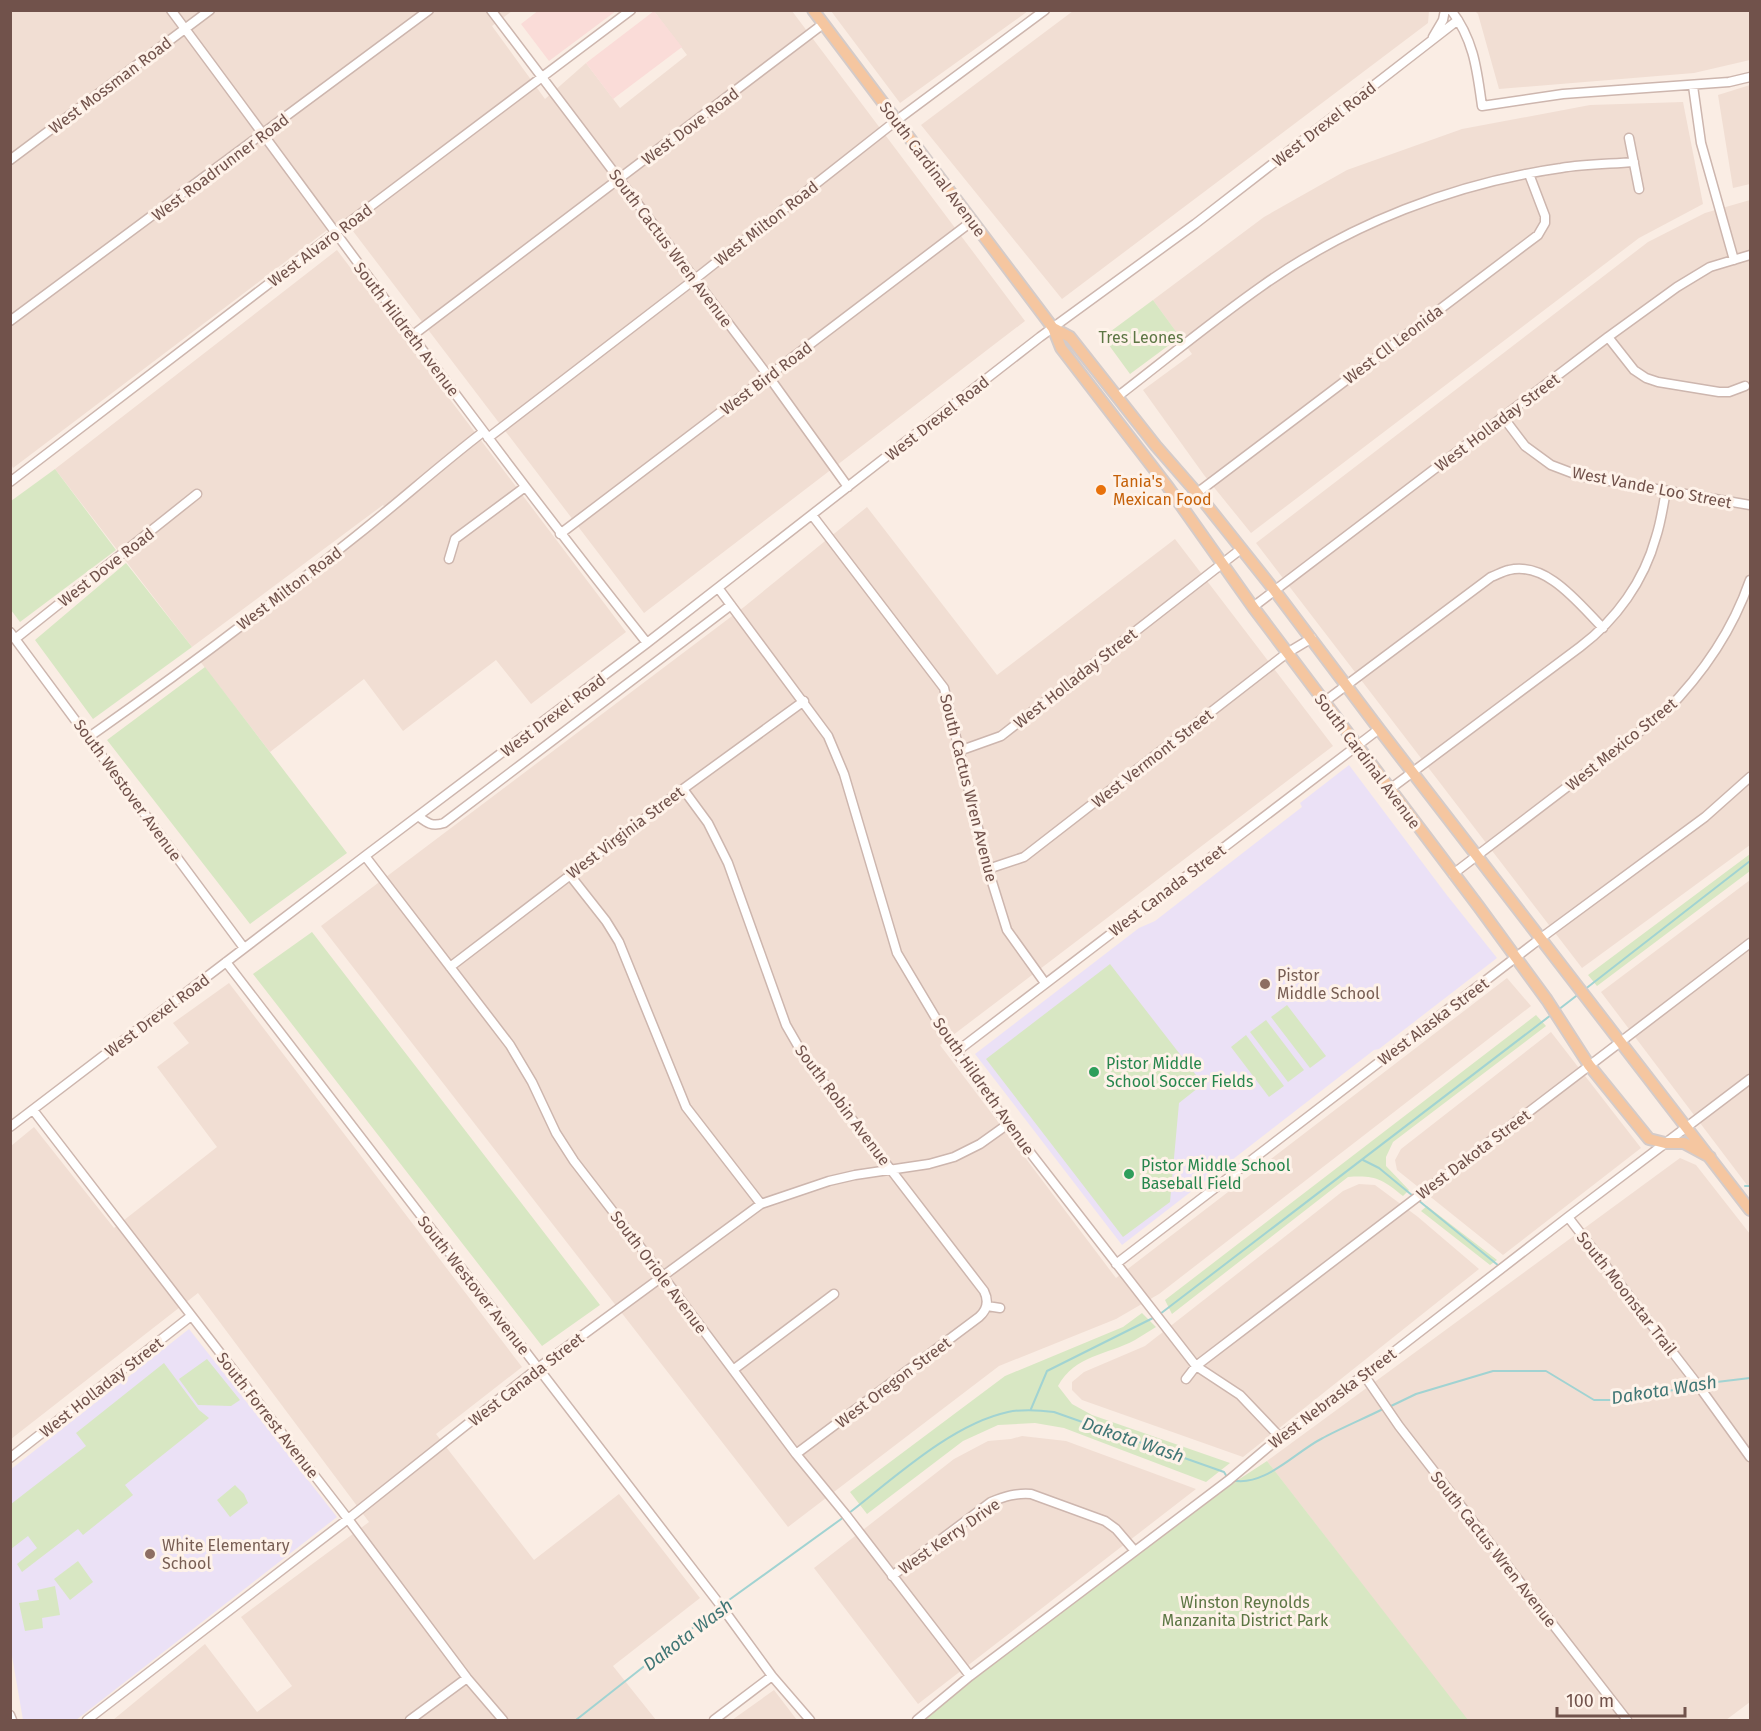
<svg xmlns="http://www.w3.org/2000/svg" width="1761" height="1731" viewBox="0 0 1761 1731" font-family="'Fira Sans',sans-serif">
<style>
.residential{fill:#f1ded3}
.commercial{fill:#fadcd8}
.education{fill:#ebe1f6}
.green{fill:#d8e7c3}
.lines{fill:none;stroke-linecap:round;stroke-linejoin:round}
.stream{stroke:#a1d3d2;stroke-width:2}
.minor-casing{stroke:#cdb6ae;stroke-width:11}
.major-casing{stroke:#d4cbc9;stroke-width:14}
.minor{stroke:#fff;stroke-width:8}
.major{stroke:#f5c6a0;stroke-width:10}
.food-dot{fill:#e8710a;stroke:#fef2e9;stroke-width:2}
.education-dot{fill:#8d6e63;stroke:#fef2e9;stroke-width:2}
.leisure-dot{fill:#2e9e5b;stroke:#fef2e9;stroke-width:2}
.labels{text-anchor:middle;stroke-width:6;stroke-linejoin:round;paint-order:stroke}
.street-label{font-size:16px;fill:#71524b;stroke:#fef2e9}
.park-label{font-size:16px;fill:#5c7644;stroke:#fef2e9}
.food-label{font-size:16px;fill:#c56008;stroke:#fef2e9;text-anchor:start}
.education-label{font-size:16px;fill:#785e54;stroke:#fef2e9;text-anchor:start}
.leisure-label{font-size:16px;fill:#27864d;stroke:#fef2e9;text-anchor:start}
.water-label{font-size:18px;font-style:italic;fill:#407675;stroke:#fef2e9}
</style>
<rect width="100%" height="100%" fill="#faede4"/>
<!-- residential -->
<path class="residential" d="M11 11H512L492 26 545 99 586 63 620 108 687 55 654 11H792L1025 321 644 613 343 218 13 468 11 464Z
M831 11H1028L900 103Z
M1073 11V10L1429 11 1428 23 1062 299 921 125Z
M1475 11H1750V60L1694 73 1499 89 1478 14Z
M1750 85V184L1733 188 1718 95Z
M1683 102 1703 204 1639 238 1251 533 1204 475 1143 390 1192 354 1153 300 1264 217 1347 170 1462 129 1590 105Z
M1750 200V845L1582 968 1256 543 1648 242 1705 213Z
M337 250 626 632 531 704 496 660 403 731 364 679 270 752 199 660 388 512 383 505 192 647 55 469Z
M867 507 997 675 1175 539 1333 746 940 1045 1116 1278 1507 978 1531 1006 1159 1294 1116 1319 999 1366 788 1527 321 926 744 607Z
M1750 880V1189L1601 992Z
M229 983 522 1367 436 1434 534 1560 619 1494 700 1598 613 1666 656 1720H113L205 1644 257 1712 292 1686 241 1617 369 1522 198 1293 11 1439V1146L34 1127 114 1228 217 1147 157 1067 189 1043 173 1023Z
M1551 1032 1641 1148 1503 1255 1397 1170 1395 1160 1401 1149Z
M1680 1158 1696 1165 1750 1234V1702L1726 1720H1467L1267 1461Z
M1359 1184 1375 1185 1418 1217 1479 1269 1243 1457 1082 1400 1072 1390V1382L1084 1372 1145 1346 1343 1191Z
M1022 1436 1066 1441 1196 1489 918 1704 814 1568 954 1459 988 1441 1011 1439Z
M774 1690 797 1720H732Z"/>
<!-- commercial -->
<path class="commercial" d="M539 10H616V11L549 61 521 24Z
M654 11 682 47 613 99 586 63Z"/>
<!-- education -->
<path class="education" d="M1349 765 1446 894 1497 958 1379 1049 1374 1050 1122 1245 975 1054 1139 928 1155 921 1302 807 1300 803Z
M189 1329 337 1517 76 1720H23L11 1650 10 1470Z"/>
<!-- green -->
<path class="green" d="M1153 300 1180 337 1130 374 1103 337Z
M55 469 116 550 20 622 11 610V501Z
M126 563 192 647 93 719 35 640Z
M205 667 347 853 250 924 107 740Z
M1750 854V871L1597 986 1588 975Z
M312 932 600 1305 542 1346 253 974Z
M1110 964 1203 1084 1179 1103 1170 1202 1123 1237 986 1059Z
M1287 1005 1326 1056 1310 1068 1271 1017Z
M1536 1015 1546 1026 1393 1142 1386 1157V1166L1409 1190 1403 1196C1382 1179 1375 1175 1348 1177L1172 1314 1165 1300Z
M1266 1020 1304 1070 1288 1082 1250 1032Z
M1246 1035 1284 1086 1269 1097 1231 1047Z
M1427 1206 1497 1260 1490 1265 1421 1211Z
M1142 1313 1156 1327C1149 1331 1142 1336 1135 1340 1107 1355 1075 1355 1058 1386L1072 1404 1092 1415 1230 1463 1206 1482 1064 1428 1035 1423 998 1425 963 1441 867 1514 850 1492 1005 1376 1123 1327Z
M207 1359 240 1400 231 1406 198 1405 179 1379Z
M164 1363 199 1410 209 1418 125 1485 133 1495 83 1535 78 1529 22 1572 17 1564 37 1548 28 1536 11 1549V1504L86 1446 76 1433Z
M1267 1461 1468 1720H923L971 1681 1221 1491Z
M235 1485 244 1494 248 1503 230 1517 217 1500Z
M78 1561 93 1582 70 1600 54 1579Z
M55 1586 60 1615 42 1618 43 1628 25 1631 19 1603 39 1600 37 1590Z"/>
<g class="lines">
<!-- stream -->
<path class="stream" d="M1584 990 1750 861
M1558 1010 1580 993
M1363 1160 1379 1168 1413 1196
M1745 1186H1750
M1418 1200 1499 1266
M1160 1314 1551 1015
M1700 1384 1750 1378
M1389 1407 1416 1394 1493 1371H1546L1594 1400H1622L1694 1386
M1031 1409 1047 1371 1155 1317
M1231 1480C1264 1488 1294 1453 1321 1439 1341 1428 1363 1419 1383 1409
M849 1513C894 1478 952 1424 1008 1412 1023 1409 1039 1410 1054 1412L1224 1472 1227 1477
M722 1605 844 1517
M576 1720 718 1608"/>
<!-- minor casing -->
<g class="minor-casing">
<path id="minor" d="M171 10C329 222 483 437 647 643
M491 10 769 377 848 487
M1451 10C1474 40 1477 70 1482 106L1563 94 1729 82 1750 77
M1433 37 1443 20 1445 10
M1693 86 1701 143 1734 260
M1629 138 1639 189
M10 160 210 10
M10 321 429 10
M413 335 823 24
M1608 337 1634 370 1646 378 1658 382 1719 392H1729L1745 386
M1117 397C1165 360 1212 321 1262 286 1349 224 1455 183 1561 168 1585 164 1610 164 1634 162
M1503 417 1525 446 1551 465 1580 476 1750 505
M488 438 695 279 897 120 1045 10
M10 482 335 233 631 10
M1197 493 1538 235 1545 223V216L1529 174
M812 515 944 688 988 869 1007 930 1045 983
M560 534 971 222
M449 559 455 539 525 487
M719 589 828 736 844 774 897 953 956 1052 1008 1124 1196 1366 1240 1395 1280 1437
M1253 607 1608 337 1677 287 1710 267 1750 255
M10 632 244 948
M15 639 197 494
M1324 702 1491 577C1497 575 1503 571 1509 570 1547 561 1579 604 1603 628
M89 737C180 673 269 606 356 536 399 502 440 465 483 432
M959 751 1001 736 1241 549
M683 789 708 823 728 863 786 1025 805 1058 984 1291C989 1301 987 1310 979 1317L796 1454
M1390 789 1580 647C1616 620 1644 581 1656 537 1661 522 1663 506 1666 491
M418 816C427 823 432 827 444 823L731 605
M365 856 510 1045 532 1082 556 1133 574 1161 662 1275 796 1454 846 1515 970 1676
M988 869 1024 857 1287 653 1312 638
M569 874 606 921 619 942 686 1107 761 1204
M1453 874 1664 713C1703 674 1732 632 1750 580
M226 962 721 1606 772 1676 810 1720
M450 967 683 789 804 701
M956 1052 1379 729
M33 1110 348 1519 467 1678 503 1720
M10 1127 365 856 647 643 1040 337 1195 224 1458 20
M1568 1217 1698 1385 1750 1457
M1116 1264 1541 938 1705 817 1750 777
M987 1306 1000 1308
M733 1370 834 1294
M1364 1375 1399 1426 1627 1720
M1186 1379 1196 1366 1750 943
M10 1458 191 1316
M892 1576 991 1502C1005 1496 1016 1493 1031 1494L1105 1521 1116 1529 1134 1550
M10 1715 12 1720
M87 1720 348 1519 538 1368 761 1204 829 1181 855 1175 929 1164 954 1157 980 1144 1008 1124
M410 1720 467 1678
M714 1720 772 1676
M917 1720 970 1676 1229 1480 1280 1437 1364 1375 1568 1217 1750 1079"/>
</g>
<!-- major casing -->
<g class="major-casing">
<path id="major" d="M813 10 1053 328 1061 348 1168 487 1253 607 1479 907 1547 1000 1589 1065 1649 1139 1665 1143H1684L1710 1157
M1053 328 1070 337 1156 446 1197 493 1275 591 1379 729 1750 1210"/>
</g>
<!-- minor -->
<use href="#minor" class="minor"/>
<!-- major -->
<use href="#major" class="major"/>
</g>
<!-- markers -->
<circle class="food-dot" cx="1101" cy="490" r="6"/>
<g class="education-dot">
<circle cx="1265" cy="984" r="6"/>
<circle cx="150" cy="1554" r="6"/>
</g>
<g class="leisure-dot">
<circle cx="1094" cy="1072" r="6"/>
<circle cx="1129" cy="1174" r="6"/>
</g>
<g class="labels">
<!-- street labels -->
<g class="street-label">
<text transform="translate(110 85) rotate(-37)" y="6">West Mossman Road</text>
<text transform="translate(1324 124) rotate(-38)" y="6">West Drexel Road</text>
<text transform="translate(690 126) rotate(-37)" y="6">West Dove Road</text>
<text transform="translate(220 167) rotate(-37)" y="6">West Roadrunner Road</text>
<text transform="translate(933 169) rotate(53)" y="6">South Cardinal Avenue</text>
<text transform="translate(766 223) rotate(-38)" y="6">West Milton Road</text>
<text transform="translate(320 245) rotate(-37)" y="6">West Alvaro Road</text>
<text transform="translate(671 248) rotate(53)" y="6">South Cactus Wren Avenue</text>
<text transform="translate(407 329) rotate(53)" y="6">South Hildreth Avenue</text>
<text transform="translate(1393 344) rotate(-37)" y="6">West Cll Leonida</text>
<text transform="translate(766 378) rotate(-37)" y="6">West Bird Road</text>
<text transform="translate(937 418) rotate(-38)" y="6">West Drexel Road</text>
<text transform="translate(1497 422) rotate(-37)" y="6">West Holladay Street</text>
<text transform="translate(1652 487) rotate(11)" y="6">West Vande Loo Street</text>
<text transform="translate(106 567) rotate(-38)" y="6">West Dove Road</text>
<text transform="translate(289 588) rotate(-37)" y="6">West Milton Road</text>
<text transform="translate(1075 678) rotate(-38)" y="6">West Holladay Street</text>
<text transform="translate(553 715) rotate(-37)" y="6">West Drexel Road</text>
<text transform="translate(1621 744) rotate(-39)" y="6">West Mexico Street</text>
<text transform="translate(1152 758) rotate(-38)" y="6">West Vermont Street</text>
<text transform="translate(1368 761) rotate(53)" y="6">South Cardinal Avenue</text>
<text transform="translate(969 788) rotate(76)" y="6">South Cactus Wren Avenue</text>
<text transform="translate(128 790) rotate(54)" y="6">South Westover Avenue</text>
<text transform="translate(625 832) rotate(-37)" y="6">West Virginia Street</text>
<text transform="translate(1167 890) rotate(-37)" y="6">West Canada Street</text>
<text transform="translate(157 1015) rotate(-37)" y="6">West Drexel Road</text>
<text transform="translate(1433 1021) rotate(-37)" y="6">West Alaska Street</text>
<text transform="translate(984 1086) rotate(55)" y="6">South Hildreth Avenue</text>
<text transform="translate(843 1105) rotate(53)" y="6">South Robin Avenue</text>
<text transform="translate(1473 1154) rotate(-37)" y="6">West Dakota Street</text>
<text transform="translate(659 1272) rotate(53)" y="6">South Oriole Avenue</text>
<text transform="translate(474 1285) rotate(52)" y="6">South Westover Avenue</text>
<text transform="translate(1627 1293) rotate(52)" y="6">South Moonstar Trail</text>
<text transform="translate(526 1379) rotate(-38)" y="6">West Canada Street</text>
<text transform="translate(893 1382) rotate(-37)" y="6">West Oregon Street</text>
<text transform="translate(101 1387) rotate(-38)" y="6">West Holladay Street</text>
<text transform="translate(1332 1398) rotate(-37)" y="6">West Nebraska Street</text>
<text transform="translate(268 1415) rotate(52)" y="6">South Forrest Avenue</text>
<text transform="translate(949 1536) rotate(-35)" y="6">West Kerry Drive</text>
<text transform="translate(1494 1549) rotate(52)" y="6">South Cactus Wren Avenue</text>
</g>
<!-- park labels -->
<g class="park-label">
<text x="1141" y="343">Tres Leones</text>
<text x="1245" y="1608">Winston Reynolds<tspan x="1245" dy="18">Manzanita District Park</tspan></text>
</g>
<!-- food labels -->
<g class="food-label">
<text x="1113" y="487">Tania's<tspan x="1113" dy="18">Mexican Food</tspan></text>
</g>
<!-- education labels -->
<g class="education-label">
<text x="1277" y="981">Pistor<tspan x="1277" dy="18">Middle School</tspan></text>
<text x="162" y="1551">White Elementary<tspan x="162" dy="18">School</tspan></text>
</g>
<!-- leisure labels -->
<g class="leisure-label">
<text x="1106" y="1069">Pistor Middle<tspan x="1106" dy="18">School Soccer Fields</tspan></text>
<text x="1141" y="1171">Pistor Middle School<tspan x="1141" dy="18">Baseball Field</tspan></text>
</g>
<!-- water labels -->
<g class="water-label">
<text transform="translate(1664 1390) rotate(-9)" y="6">Dakota Wash</text>
<text transform="translate(1133 1440) rotate(19)" y="6">Dakota Wash</text>
<text transform="translate(688 1635) rotate(-37)" y="6">Dakota Wash</text>
</g>
</g>
<!-- border -->
<rect width="1761" height="1731" fill="none" stroke="#71524b" stroke-width="24"/>
<!-- scale -->
<path d="M1557 1707v9h128v-9" fill="none" stroke="#71524b" stroke-width="3"/>
<text x="1566" y="1707" font-size="18" fill="#71524b" stroke="#fef2e9" stroke-width="4.5" paint-order="stroke">100 m</text>
</svg>
